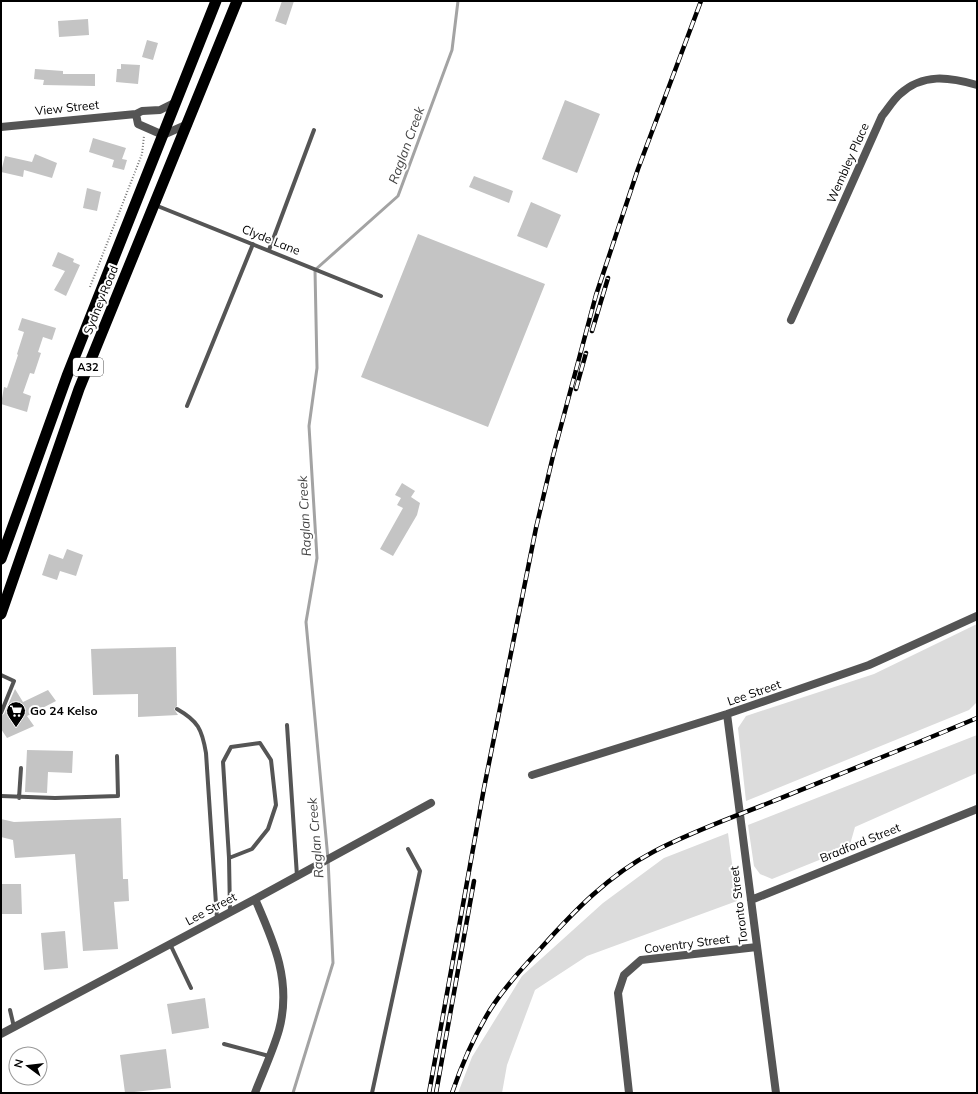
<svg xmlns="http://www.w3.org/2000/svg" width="978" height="1094" viewBox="0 0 978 1094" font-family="Mulish,sans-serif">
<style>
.green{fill:#dcdcdc}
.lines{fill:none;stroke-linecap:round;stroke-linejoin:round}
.stream{stroke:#a3a3a3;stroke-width:3}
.building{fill:#c4c4c4}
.path{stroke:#777;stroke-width:2;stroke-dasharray:1 2;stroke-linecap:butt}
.service{stroke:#555;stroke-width:4}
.minor{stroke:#555;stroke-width:8}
.trunk{stroke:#000;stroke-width:11}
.rail-casing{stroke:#000;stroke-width:4.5}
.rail{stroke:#fff;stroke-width:3;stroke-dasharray:9;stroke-linecap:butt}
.labels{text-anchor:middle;stroke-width:4;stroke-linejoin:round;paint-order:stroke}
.shield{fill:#fff;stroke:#4c4c4c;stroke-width:1}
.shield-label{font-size:11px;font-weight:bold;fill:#000}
.street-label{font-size:12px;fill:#000;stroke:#fff}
.poi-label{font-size:12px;font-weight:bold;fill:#000;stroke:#fff;text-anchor:start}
.water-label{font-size:13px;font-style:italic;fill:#444;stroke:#fff}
</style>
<rect width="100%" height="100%" fill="#fff"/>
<!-- green -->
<path class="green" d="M977 624V702L969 710 746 801 738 728 746 716 874 674Z
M977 735V773L855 827 849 848 772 879 760 874 754 866 748 825Z
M728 833 737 901 587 956 535 990 507 1065 502 1093H458L472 1057 522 976 603 903 664 858Z"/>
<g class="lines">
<!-- stream -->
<path class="stream" d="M293 1093 333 963 328 859 306 622 317 558 309 426 317 368 315 270 398 196 452 50 458 1"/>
</g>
<!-- building -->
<path class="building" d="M282 1H294L286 25 275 21Z
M88 19 89 35 59 37 58 21Z
M147 40 158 43 153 60 142 57Z
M121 64 140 65 138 84 116 82 117 69H121Z
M35 69 63 71V74H95V86L43 85 44 80 34 79Z
M565 100 600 114 577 173 542 159Z
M93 138 126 148 122 159 127 160 124 170 112 167 114 160 89 152Z
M35 154 57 163 52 178 24 170 23 177 1 172 5 156 32 162Z
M474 176 513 191 509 203 469 187Z
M87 188 101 192 97 211 83 208Z
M531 202 561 215 547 248 517 236Z
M418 234 545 284 488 427 361 377Z
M58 252 74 259 73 262 80 265 66 296 54 290 65 271 52 266Z
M22 318 56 328 52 340 43 337 38 352 41 353 34 374 30 373 23 393 31 396 27 412 1 404 4 387 7 388 18 355 17 354 24 332 18 330Z
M402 483 415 491 411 497 420 503 417 515 393 556 380 549 403 508 397 505 401 498 395 495Z
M67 549 83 555 76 576 60 571 57 580 42 575 49 554 63 559Z
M176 647 177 706 174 709 178 715 138 717V694L93 695 91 649Z
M15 689 23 702 48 690 56 701 27 716 34 726 7 738 1 729V716L4 714Z
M27 750 73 751 72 773 48 772 47 793 25 792Z
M121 818 123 879H128L129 901 114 902 118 949 83 951 75 854 15 858 13 840 1 837V819L14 822Z
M1 884H21L22 914H1Z
M65 931 68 968 44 970 41 933Z
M205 998 209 1028 172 1034 167 1004Z
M166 1049 171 1088 125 1093 120 1055Z"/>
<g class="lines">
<!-- path -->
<path class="path" d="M90 287 142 154 144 136"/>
<!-- service -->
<path class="service" d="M155 205 381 296
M269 250 314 130
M187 406 253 244
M1 675 14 681 1 713
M177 709C198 721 202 729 206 753L217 919
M287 725 297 876
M1 796 55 798 118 796 117 756
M19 798 21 768
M229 858 252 849 268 829 276 805 271 760 260 743 231 747 223 762 229 858 230 912
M170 944 191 988
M10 1010 14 1027
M224 1044 269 1056
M372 1093 420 871 408 849"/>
<!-- minor -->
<path class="minor" d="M136 114 138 124 163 135 188 124
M1 127 136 114 142 111 160 110 174 103
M791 320 882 116C888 109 893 100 900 94 923 73 949 77 977 85
M727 714 776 1093
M532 775 727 714 869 665 977 616
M751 900 977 809
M1 1034 255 899 431 803
M255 1093C263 1072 273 1051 279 1030 292 982 274 942 255 899
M629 1093 618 993 624 975 641 960 757 947"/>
<!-- trunk -->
<path class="trunk" d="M1 559 67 376 216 1
M1 614 79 389 237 1"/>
<!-- rail casing -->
<g class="rail-casing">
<path id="rail" d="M592 331 608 278
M576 389 586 353
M429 1093 484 788 536 528 553 456 596 295 638 169 701 1
M436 1093 474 881
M452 1093C462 1064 474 1036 490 1010 504 988 523 967 541 948 574 911 609 875 653 852 691 832 731 818 771 802 840 774 908 747 977 718"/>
</g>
<!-- rail -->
<use href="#rail" class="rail"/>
</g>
<!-- icons -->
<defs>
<g id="supermarket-pin" transform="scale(1)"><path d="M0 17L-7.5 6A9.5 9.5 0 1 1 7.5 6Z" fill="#000" stroke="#fff"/><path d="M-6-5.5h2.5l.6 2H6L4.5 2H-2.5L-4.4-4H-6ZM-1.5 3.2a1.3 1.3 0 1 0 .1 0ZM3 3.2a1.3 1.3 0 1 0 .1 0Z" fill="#fff"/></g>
</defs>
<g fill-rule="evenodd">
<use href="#supermarket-pin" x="16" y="711"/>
</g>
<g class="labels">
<!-- shield labels -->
<rect class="shield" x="73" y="358" width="30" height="18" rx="3"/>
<g class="shield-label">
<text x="88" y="371">A32</text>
</g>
<!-- street labels -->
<g class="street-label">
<text transform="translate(67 108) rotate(-6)" y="4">View Street</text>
<text transform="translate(848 163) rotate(-66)" y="4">Wembley Place</text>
<text transform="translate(271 240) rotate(22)" y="4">Clyde Lane</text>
<text transform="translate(101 300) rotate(-68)" y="4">Sydney Road</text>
<text transform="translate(754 693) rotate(-19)" y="4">Lee Street</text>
<text transform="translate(860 843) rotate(-22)" y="4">Bradford Street</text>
<text transform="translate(739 905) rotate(-97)" y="4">Toronto Street</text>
<text transform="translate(211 909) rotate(-28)" y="4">Lee Street</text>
<text transform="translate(687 944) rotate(-7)" y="4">Coventry Street</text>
</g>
<!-- poi labels -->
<g class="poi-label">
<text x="30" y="715">Go 24 Kelso</text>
</g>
<!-- water labels -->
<g class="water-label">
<text transform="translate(406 145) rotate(-70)" y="5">Raglan Creek</text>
<text transform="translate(304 516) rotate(-93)" y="5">Raglan Creek</text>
<text transform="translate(315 838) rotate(-95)" y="5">Raglan Creek</text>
</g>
</g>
<!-- border -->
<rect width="978" height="1094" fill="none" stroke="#000000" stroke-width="4"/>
<!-- north arrow -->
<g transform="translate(28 1066) rotate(285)"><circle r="19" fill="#ffffff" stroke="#999999"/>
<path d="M0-3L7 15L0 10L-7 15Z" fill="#000000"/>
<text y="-6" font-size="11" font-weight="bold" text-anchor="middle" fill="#000000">N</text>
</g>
</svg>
